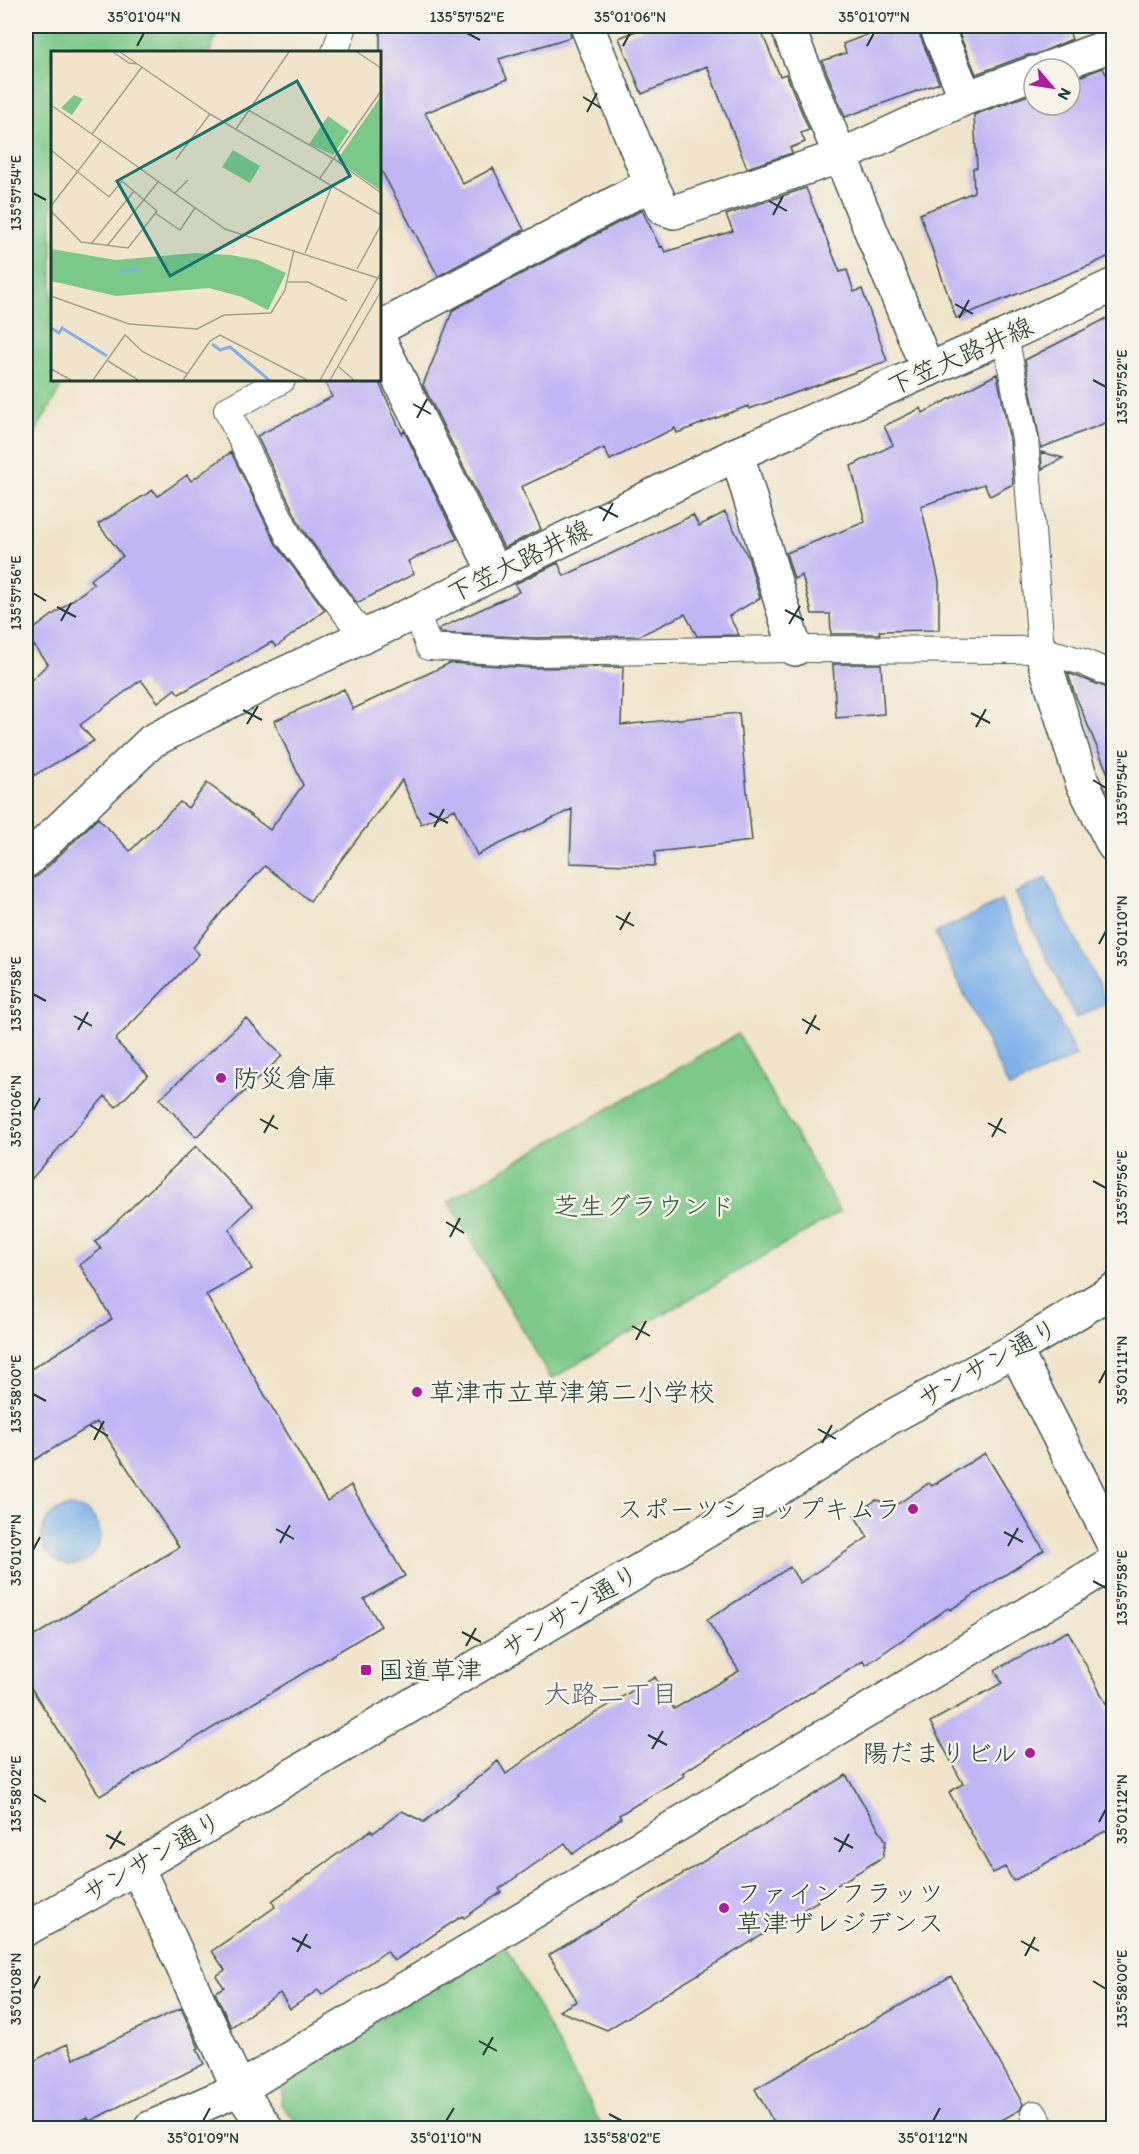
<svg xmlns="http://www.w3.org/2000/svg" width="1139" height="2154" viewBox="0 0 1139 2154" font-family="Itim,'Klee One',sans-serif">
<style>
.green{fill:#7bc989;stroke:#4d835e;stroke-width:1.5}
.water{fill:#7db1ea;stroke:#4e778f;stroke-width:1.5}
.building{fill:#c1b6f5}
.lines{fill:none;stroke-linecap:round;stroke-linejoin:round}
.lane-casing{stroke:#3e564a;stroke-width:28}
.street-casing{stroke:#3e564a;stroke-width:36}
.secondary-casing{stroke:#3e564a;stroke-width:36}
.lane{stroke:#fff;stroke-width:26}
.street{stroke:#fff;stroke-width:33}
.secondary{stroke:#fff;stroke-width:33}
.ticks{fill:none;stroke:#1f3d34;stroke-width:2}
.poi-dot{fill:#b5179e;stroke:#f7f3e8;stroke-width:2}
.labels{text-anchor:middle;stroke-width:5;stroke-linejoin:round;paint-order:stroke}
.street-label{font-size:26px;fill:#1f3d34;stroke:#f7f3e8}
.poi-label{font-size:26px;fill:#1f3d34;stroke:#f7f3e8;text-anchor:start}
.park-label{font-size:26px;fill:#315945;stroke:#f7f3e8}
.neighbourhood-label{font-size:27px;fill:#586778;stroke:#f7f3e8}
.inset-river{fill:none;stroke:#7db1ea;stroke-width:3}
.inset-road{fill:none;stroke:#9da18e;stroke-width:1.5}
.view{fill:#0f766e;fill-opacity:0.15;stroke:#0f766e;stroke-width:3}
.inset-edge{fill:none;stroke:#1f3d34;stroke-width:3}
.neatline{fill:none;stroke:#1f3d34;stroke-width:2}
.ticks-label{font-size:15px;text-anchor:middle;fill:#1f3d34}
</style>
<rect width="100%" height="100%" fill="#f7f3e8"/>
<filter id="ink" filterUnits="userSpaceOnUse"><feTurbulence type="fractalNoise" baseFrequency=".0167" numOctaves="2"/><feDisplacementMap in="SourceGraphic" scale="12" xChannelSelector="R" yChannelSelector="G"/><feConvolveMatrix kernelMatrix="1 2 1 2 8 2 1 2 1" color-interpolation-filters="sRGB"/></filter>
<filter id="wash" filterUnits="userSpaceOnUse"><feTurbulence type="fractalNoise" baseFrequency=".008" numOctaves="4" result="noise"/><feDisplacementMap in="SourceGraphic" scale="24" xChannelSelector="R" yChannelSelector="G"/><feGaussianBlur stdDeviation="1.35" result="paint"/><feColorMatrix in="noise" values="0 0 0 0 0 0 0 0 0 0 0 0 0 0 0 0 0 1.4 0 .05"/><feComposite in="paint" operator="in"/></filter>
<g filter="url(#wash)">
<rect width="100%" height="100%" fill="#f1e4ca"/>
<!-- green -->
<path class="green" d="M26 26H220L210 52H52V380H65L26 449Z
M738 1034 840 1212 551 1379 448 1201Z
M504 1944 603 2128H301L281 2104 284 2075Z"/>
<!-- water -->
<path class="water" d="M1046 878 1107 1003 1076 1018 1015 893Z
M1001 901 1076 1056 1009 1088 935 933Z
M42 1536a29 29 0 1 1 58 0a29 29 0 1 1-58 0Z"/>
<g id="blocks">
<!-- building -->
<path class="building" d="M380 26H569L571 37 499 59 507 79 425 113 463 184 493 168 524 230 438 276 380 168Z
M648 26H759L780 76 786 74 809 130 801 133 805 142 790 148 792 153 747 168 707 66 642 94 619 38Z
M918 26 919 33 939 83 845 117 822 61 846 53 843 44 887 27 891 36Z
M956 26H1067L1072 39 1035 55H1028L976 74Z
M1103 68 1106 74 1113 71V254L1091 265 956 318 920 214 974 192 973 168H977L974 115 1034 93V105H1070V80Z
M806 188 840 272 847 270 854 292 862 289 887 361 749 409 748 406 677 433 675 428 610 460 604 448 521 487 541 529 504 548 423 385 453 310 642 210 660 247 662 246 665 252 733 231 726 215Z
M1113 315V420L1041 448 1025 360Z
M997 374 1010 441 1013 484 990 496 984 484 921 506 939 581V630L879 631 880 634H831L830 614H812L802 575 794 579 786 553 865 522 851 466 893 445 884 426 921 408 923 413Z
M324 380H378L402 434 404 431 457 539 408 561 414 574 357 603 302 529 257 436 332 397Z
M231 452 276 544 325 610 276 647 272 642 179 694 175 689 158 702 141 680 80 725 94 741 26 780V685L48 664 26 635 94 584 90 580 123 556 98 524 153 490 158 496 187 475 191 481Z
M1041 452 1063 458 1042 469Z
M725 512 748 557 760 598 729 616 739 635 697 636 685 614 639 636 535 638 440 633 438 629 519 592 515 584 558 563 564 576 693 515 699 526Z
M450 663 534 668 623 667 621 725 739 713 752 841 655 852V866L570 863 572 809 477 855 455 809 421 824 402 780 310 901 265 866 224 909 193 948 199 954 115 1040 148 1075 116 1107 105 1096 26 1185V879H31L39 875 98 818 130 851 180 802 188 808 207 783 270 830 303 785 274 721 344 689 353 709Z
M833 664H881L884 714 836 718Z
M1068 673 1113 690V786L1074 692Z
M246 1018 282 1056 196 1137 160 1099Z
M196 1146 252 1206 229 1229 252 1269 206 1295 327 1501 351 1485 405 1576 364 1599 381 1626 100 1796 26 1680V1641L179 1547 97 1422 26 1465V1372L112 1319 80 1265 101 1249 95 1242Z
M985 1453 1044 1550 950 1610 948 1608 866 1665 863 1661 830 1682 829 1681 682 1773 684 1776 619 1815 621 1818 573 1854 565 1843 499 1889 501 1892 464 1918 462 1916 394 1961 387 1951 322 1995 318 1990 290 2009 280 1993 231 2027 215 1992 224 1987 216 1976 225 1970 212 1951 275 1907 272 1901 371 1830 373 1833 402 1811 424 1822 498 1761 506 1774 557 1736 655 1677 674 1709 739 1671 707 1620 790 1567 800 1583 868 1537 854 1515 876 1500 896 1505 929 1483 932 1486Z
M1068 1631 1113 1717V1827L1013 1881 1005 1867 993 1873 949 1792 963 1784 930 1722 1002 1683 995 1670Z
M846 1775 886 1841 883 1857 816 1898 818 1901 607 2030 559 2011 577 2001 549 1955Z
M951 1976 1023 2104 1020 2110 987 2128H777L755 2089Z
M181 2008 199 2048 197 2049 204 2064 90 2121 87 2117 64 2128H26V2065L67 2044 74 2059Z"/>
</g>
</g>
<g filter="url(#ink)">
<use href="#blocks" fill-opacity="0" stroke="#3e564a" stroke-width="1.5"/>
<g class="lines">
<!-- lane casing -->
<g class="lane-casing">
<path id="lane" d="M335 52 344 26
M1005 336 1025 439 1041 650
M282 380 227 410 289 537 363 636
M416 612 429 647 535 653 795 649 1041 650 1083 662 1114 675
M1034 2114 1042 2128"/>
</g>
<!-- street casing -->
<g class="street-casing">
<path id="street" d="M587 26 651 184 663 208 674 212 841 156 966 98 1034 73
M787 26 928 370
M936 26 966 98
M1046 69 1114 44
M380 328 651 184
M380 341 495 573
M737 454 795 649
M1041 650 1082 782 1114 846
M137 1867 239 2089 266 2128
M150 2128 239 2089 1114 1562"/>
</g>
<!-- secondary casing -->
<g class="secondary-casing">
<path id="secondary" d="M26 861 152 741 279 676 416 612 737 454 1005 336 1114 285
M1015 1350 1114 1545
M26 1929 137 1867 798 1477 889 1418 1015 1350 1114 1290"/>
</g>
<!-- lane -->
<use href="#lane" class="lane"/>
<!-- street -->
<use href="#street" class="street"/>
<!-- secondary -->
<use href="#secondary" class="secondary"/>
</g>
</g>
<!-- ticks -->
<path class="ticks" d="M467 33 480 40M137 46 144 33M623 46 630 33M867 46 874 33M583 97 601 108M587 112 597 93M33 193 46 200M769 201 787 211M773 215 783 196M955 304 973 314M959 318 969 300M1093 380 1106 387M413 404 431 414M417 418 427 399M599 507 618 517M603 521 613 503M33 593 46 601M57 607 76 617M785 610 804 620M61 621 71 603M789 624 800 606M243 710 262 720M971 713 990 723M247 724 258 706M976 727 986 709M1093 780 1106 788M429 813 448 823M434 827 444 809M616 916 634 926M620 930 630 912M1099 944 1106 931M33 994 46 1001M74 1016 92 1026M802 1019 820 1030M78 1030 88 1012M806 1034 816 1015M33 1111 40 1098M260 1119 278 1129M988 1123 1006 1133M264 1133 274 1115M992 1137 1002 1118M1093 1181 1106 1188M446 1222 464 1233M450 1237 460 1218M632 1326 650 1336M636 1340 646 1321M1099 1383 1106 1370M33 1394 46 1401M90 1425 108 1436M818 1429 836 1439M94 1440 104 1421M822 1443 832 1425M276 1529 294 1539M1004 1532 1023 1542M280 1543 290 1525M1008 1546 1018 1528M33 1550 40 1537M1093 1581 1106 1588M462 1632 481 1642M466 1646 476 1628M648 1735 667 1745M652 1749 663 1731M33 1794 46 1802M1099 1822 1106 1809M106 1835 125 1845M834 1838 853 1848M110 1849 121 1831M839 1852 849 1834M292 1938 311 1948M1021 1941 1039 1951M297 1952 307 1934M1025 1956 1035 1937M1093 1981 1106 1989M33 1989 40 1976M479 2041 497 2051M483 2055 493 2037M609 2114 622 2121M203 2121 210 2108M446 2121 454 2108M933 2121 940 2108"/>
<!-- markers -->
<g class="poi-dot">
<circle cx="221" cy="1078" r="6"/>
<circle cx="417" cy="1392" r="6"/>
<circle cx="913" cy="1509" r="6"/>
<rect x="360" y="1664" width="12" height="12" rx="3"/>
<circle cx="1030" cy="1753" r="6"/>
<circle cx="724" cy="1908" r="6"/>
</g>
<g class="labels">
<!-- street labels -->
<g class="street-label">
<text transform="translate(960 356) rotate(-24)" y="9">下笠大路井線</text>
<text transform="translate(519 561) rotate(-26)" y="9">下笠大路井線</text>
<text transform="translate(988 1363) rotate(-29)" y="9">サンサン通り</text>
<text transform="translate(570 1611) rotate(-31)" y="9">サンサン通り</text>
<text transform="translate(152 1857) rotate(-30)" y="9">サンサン通り</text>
</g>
<!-- poi labels -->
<g class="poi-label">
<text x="233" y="1087">防災倉庫</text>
<text x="429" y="1401">草津市立草津第二小学校</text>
<text x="901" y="1518" text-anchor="end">スポーツショップキムラ</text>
<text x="378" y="1679">国道草津</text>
<text x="1018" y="1762" text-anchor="end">陽だまりビル</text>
<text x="736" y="1902">ファインフラッツ<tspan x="736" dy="30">草津ザレジデンス</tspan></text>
</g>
<!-- park labels -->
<g class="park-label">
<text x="644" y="1215">芝生グラウンド</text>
</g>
<!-- neighbourhood labels -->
<g class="neighbourhood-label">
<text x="611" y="1703">大路二丁目</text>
</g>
</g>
<!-- overview -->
<g transform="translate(51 51)">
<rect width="330" height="330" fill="#f1e4ca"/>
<path d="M23 44 32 48 21 64 10 57ZM330 45V140L286 109ZM277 65 298 80 282 104 258 93ZM182 99 209 115 199 132 171 116ZM0 198 65 209 144 202 180 204 207 209 235 222 217 259 191 246 158 237 65 245 0 230Z" fill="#7bc989"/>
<path class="inset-river" d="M67 221 88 218M0 277 8 282 11 277 56 305M161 293 169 299 179 296 218 329"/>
<path class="inset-road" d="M62 1 78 12 86 13M69 1 159 63 330 164M306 1 330 17M0 54 174 178 330 228M197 59 283 108 330 142M185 78 238 1M41 83 91 16M0 99 58 146 71 130 106 160 77 197 30 191 0 160M125 108 159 63M269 127 330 40M123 143 137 129M0 155 50 90M104 162 129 179 144 157M40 193 83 140M56 195 107 131M254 202 281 135M306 218 330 174M237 231H257L296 250M0 245 78 273 146 278 173 264 220 262 234 239 243 199M57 310 87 329M288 316 303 329M0 318 20 329M42 329 74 284 92 301 137 323M132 329 159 290 169 284 256 329M269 329 330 221M279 329 330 240"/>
<path class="view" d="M246 30 299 125 119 225 66 130Z"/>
<rect width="330" height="330" class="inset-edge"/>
</g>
<!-- margin -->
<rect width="1139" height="2154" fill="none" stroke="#f7f3e8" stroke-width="66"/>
<!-- north arrow -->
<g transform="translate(1052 87) rotate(119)"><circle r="28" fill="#f7f3e8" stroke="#a1aaa0" stroke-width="1.5"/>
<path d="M0-4.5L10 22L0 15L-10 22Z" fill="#b5179e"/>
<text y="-9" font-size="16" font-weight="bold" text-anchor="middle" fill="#1f3d34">N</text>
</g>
<rect x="33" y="33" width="1073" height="2088" class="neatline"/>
<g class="ticks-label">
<text x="144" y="22">35°01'04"N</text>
<text x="467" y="22">135°57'52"E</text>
<text x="630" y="22">35°01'06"N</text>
<text x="874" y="22">35°01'07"N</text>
<text transform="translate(16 193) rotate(-90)" y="5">135°57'54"E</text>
<text transform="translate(1122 387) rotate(-90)" y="5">135°57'52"E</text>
<text transform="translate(16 593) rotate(-90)" y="5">135°57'56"E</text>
<text transform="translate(1122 788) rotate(-90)" y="5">135°57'54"E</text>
<text transform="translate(1122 931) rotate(-90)" y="5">35°01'10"N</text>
<text transform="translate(16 994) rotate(-90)" y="5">135°57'58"E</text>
<text transform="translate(16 1111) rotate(-90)" y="5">35°01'06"N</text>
<text transform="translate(1122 1188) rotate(-90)" y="5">135°57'56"E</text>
<text transform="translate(1122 1370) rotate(-90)" y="5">35°01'11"N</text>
<text transform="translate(16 1394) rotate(-90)" y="5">135°58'00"E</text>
<text transform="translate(16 1550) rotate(-90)" y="5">35°01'07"N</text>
<text transform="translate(1122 1588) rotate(-90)" y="5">135°57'58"E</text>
<text transform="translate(16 1794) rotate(-90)" y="5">135°58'02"E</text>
<text transform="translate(1122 1809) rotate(-90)" y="5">35°01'12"N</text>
<text transform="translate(1122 1989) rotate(-90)" y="5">135°58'00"E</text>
<text transform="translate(16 1989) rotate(-90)" y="5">35°01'08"N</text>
<text x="203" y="2143">35°01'09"N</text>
<text x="446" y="2143">35°01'10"N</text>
<text x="622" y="2143">135°58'02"E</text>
<text x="933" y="2143">35°01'12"N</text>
</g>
</svg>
